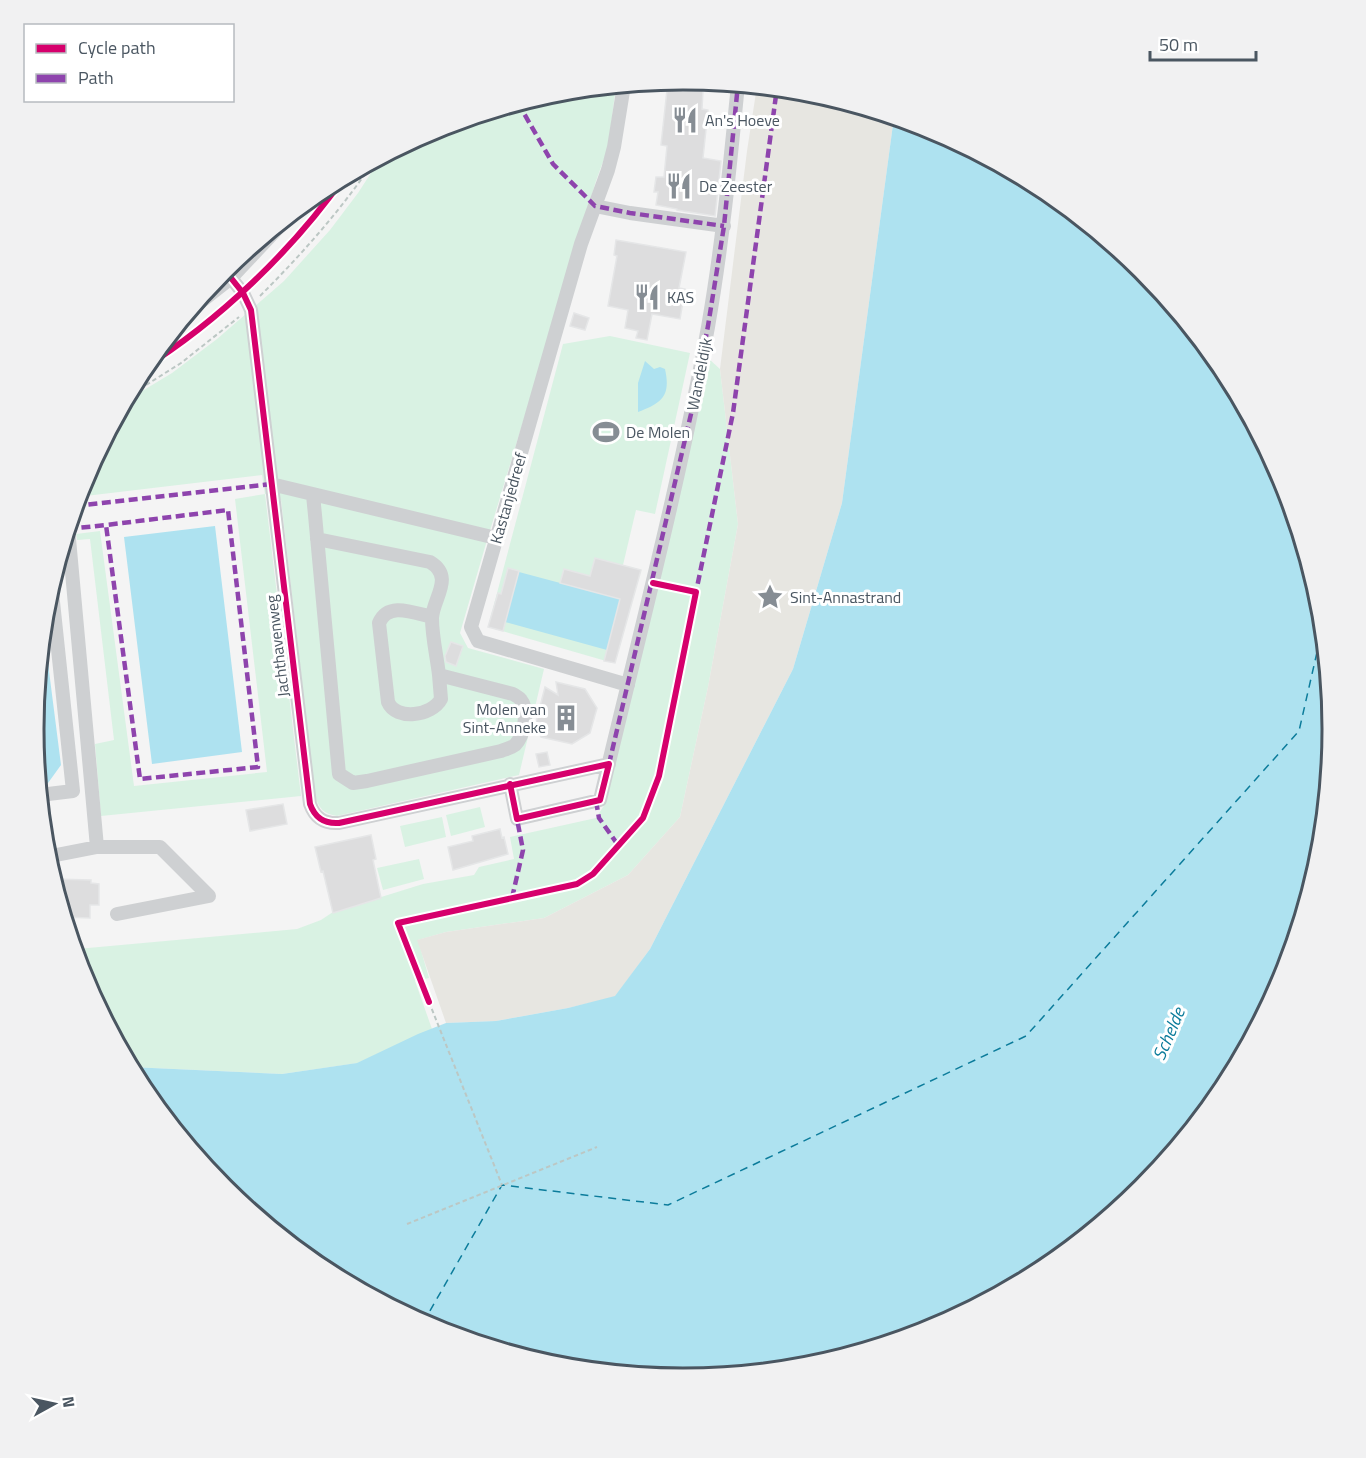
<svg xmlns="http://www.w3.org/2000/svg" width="1366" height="1458" viewBox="0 0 1366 1458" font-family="'Titillium Web',sans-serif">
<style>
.green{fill:#d9f2e3}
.sand{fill:#e7e6e1}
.water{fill:#aee2f0}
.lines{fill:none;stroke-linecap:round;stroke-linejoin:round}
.ferry{stroke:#0c7c9b;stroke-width:1.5;stroke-dasharray:8 6;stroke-linecap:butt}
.building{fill:#ddddde;stroke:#e5e6e7;stroke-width:1.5}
.path{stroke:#bcc7c4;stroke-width:2;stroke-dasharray:4.5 3;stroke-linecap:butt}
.minor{stroke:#ced0d2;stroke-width:14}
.quiet{stroke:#8e44ad;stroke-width:4.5;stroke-dasharray:9 4.5;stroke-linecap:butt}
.cycleway-casing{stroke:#fff;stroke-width:10}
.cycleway{stroke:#d6006c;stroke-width:6}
.labels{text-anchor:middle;stroke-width:6;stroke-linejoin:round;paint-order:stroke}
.poi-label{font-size:16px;fill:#4a5661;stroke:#fff;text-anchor:start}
.street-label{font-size:16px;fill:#4a5661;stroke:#fff}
.water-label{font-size:18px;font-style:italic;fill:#0c7c9b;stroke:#fff}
.rim{fill:none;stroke:#4a5661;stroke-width:3}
</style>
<rect width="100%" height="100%" fill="#f4f4f4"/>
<!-- green -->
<path class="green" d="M616 86 608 148 596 181 485 547 460 633 468 648 544 669 519 775 337 816C324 814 318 808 315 795L281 500 265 494 301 796 101 816 95 744 114 740 90 539 77 540 76 534 100 531 134 786 267 772 235 499 265 494 262 475 77 497 83 480 124 402 172 373 217 339 284 281 330 230 358 193 382 156 435 128 557 91Z
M610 336 690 353 655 514 636 510 623 565 641 570 613 663 488 627 563 344Z
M709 359 720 369 738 524 708 687 680 817 628 875 544 918 446 932 418 940 429 978 415 981 432 1029 358 1063 282 1074 130 1067 82 977 67 926 76 927 77 949 297 929 321 920 333 912 423 884 474 875 479 867 514 859 510 837 596 818 605 804Z
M480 807 485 827 451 836 446 815Z
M442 817 446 837 405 847 400 826Z
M419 859 424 879 383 890 377 868Z"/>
<!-- sand -->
<path class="sand" d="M757 86 810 92 894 117 842 503 793 669 650 949 615 997 568 1008 496 1021 446 1023 417 940 446 932 544 918 628 875 680 817 708 687 738 524 720 369 747 151Z"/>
<!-- water -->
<path class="water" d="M894 117 932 129 1044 189 1143 270 1224 368 1284 481 1321 603 1333 729 1320 856 1283 978 1223 1090 1142 1189 1044 1270 931 1330 809 1367 683 1379 556 1366 434 1329 322 1269 223 1188 142 1090 130 1067 282 1074 357 1063 418 1034 446 1023 496 1021 568 1008 615 996 650 949 793 669 842 503Z
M645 361 654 369 660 367 665 369C671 396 662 403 638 412V383Z
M215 526 242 752 152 764 124 537Z
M519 572 620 599 607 650 505 622Z
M45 609 49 671 61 765 48 783 38 785 33 729Z"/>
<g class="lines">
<!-- ferry -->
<path class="ferry" d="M423 1323 502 1185 668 1205 1026 1036 1299 731 1323 626"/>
</g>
<!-- building -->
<path class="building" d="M683 79 693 80 694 90H703L702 109 708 110 703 158 721 161 715 216 677 210V209L656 205 658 192H654L656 177H664L667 146 661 145 668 81Z
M616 240 686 252 679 288 685 289 680 319 652 314 647 340 636 338 638 331 625 328 628 310 608 306 617 256 614 255Z
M574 313 589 318 585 330 570 326Z
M595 558 641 570 615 663 604 661 620 599 560 583 564 569 590 576Z
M508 568 519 571 503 631 488 627 498 593 501 594Z
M451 642 463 646 456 666 446 662 445 656Z
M556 682 585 689 597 708 590 733 572 744 541 737 535 726 545 687 558 695Z
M547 752 550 765 539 767 536 754Z
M283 804 287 824 250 831 246 810Z
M500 829 502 838 504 837 508 854 453 870 448 847 473 841 472 836Z
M371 835 376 859 373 860 381 898 333 913 323 871 321 872 315 847Z
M53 879 91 880V883L99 884V905H90V918L64 917Z"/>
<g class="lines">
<!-- path -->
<path class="path" d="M260 296C302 254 341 210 374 161
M127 397 181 363 239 317
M429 1002 502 1185
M407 1224 597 1147"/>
<!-- minor -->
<path class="minor" d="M624 85 614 147 608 170 581 244 471 627 478 641 628 685
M595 206 630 213 724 226
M231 278 243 293 251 310 310 804C315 818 324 824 339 823L609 764
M189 311 231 278 291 214
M271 484 496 538
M313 495 315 515 339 774 353 783 367 781 501 751C506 749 511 748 515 745 524 736 529 710 521 700 519 697 516 696 513 694L439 675C437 657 432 637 432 618 433 598 455 577 430 562L317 539
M68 528 97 847
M432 617C414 613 388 601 379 623L388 702C396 721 432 716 441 699L439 675
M510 784 517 819 600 800C637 643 679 486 708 327 722 247 730 166 738 84
M40 795 73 791 51 583
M46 857 97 847H160L209 896 117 914"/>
<!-- quiet -->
<path class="quiet" d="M518 103 553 164 595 206 630 213 724 226
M75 506 271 484
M68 529 106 525 140 779 258 767 228 510 106 525
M695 597 733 413 777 88
M609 764 691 414 708 326 724 226 738 84
M596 801 599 818 618 845
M512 898 523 850 517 819"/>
<!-- cycleway casing -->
<g class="cycleway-casing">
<path id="cycleway" d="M231 278 243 293 251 310 310 804C315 818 324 824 339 823L609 764 600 800 517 819 510 784
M142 369C219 321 293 250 345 176
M429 1002 398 923 577 884 593 874 643 818 659 776 696 592 653 583"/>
</g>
<!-- cycleway -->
<use href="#cycleway" class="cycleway"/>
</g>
<!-- icons -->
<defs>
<g id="restaurant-bare" transform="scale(2.07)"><path d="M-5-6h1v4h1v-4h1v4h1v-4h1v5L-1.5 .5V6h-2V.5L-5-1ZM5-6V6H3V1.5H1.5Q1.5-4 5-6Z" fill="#868d94" stroke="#fff" stroke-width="2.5" paint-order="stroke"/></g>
<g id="stadium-bare" transform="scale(2.07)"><path d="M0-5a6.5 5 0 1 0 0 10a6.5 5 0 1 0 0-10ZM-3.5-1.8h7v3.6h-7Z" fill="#868d94" stroke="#fff" stroke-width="2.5" paint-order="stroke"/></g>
<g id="sight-bare" transform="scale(2.07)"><path d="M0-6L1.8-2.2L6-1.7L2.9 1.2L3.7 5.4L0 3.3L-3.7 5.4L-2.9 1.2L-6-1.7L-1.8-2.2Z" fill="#868d94" stroke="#fff" stroke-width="2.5" paint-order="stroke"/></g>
<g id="building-bare" transform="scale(2.07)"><path d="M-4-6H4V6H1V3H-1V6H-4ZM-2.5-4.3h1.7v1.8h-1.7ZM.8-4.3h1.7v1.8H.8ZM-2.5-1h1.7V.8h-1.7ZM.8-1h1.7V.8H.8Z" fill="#868d94" stroke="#fff" stroke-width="2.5" paint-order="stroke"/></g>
</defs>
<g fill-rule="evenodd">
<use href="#restaurant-bare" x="685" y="120"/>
<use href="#restaurant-bare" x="679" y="186"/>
<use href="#restaurant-bare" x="647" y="297"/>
<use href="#stadium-bare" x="606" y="432"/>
<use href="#sight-bare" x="770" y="597"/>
<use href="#building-bare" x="566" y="718"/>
</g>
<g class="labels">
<!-- poi labels -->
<g class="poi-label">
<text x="705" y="126">An's Hoeve</text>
<text x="699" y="192">De Zeester</text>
<text x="667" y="303">KAS</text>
<text x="626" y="438">De Molen</text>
<text x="790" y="603">Sint-Annastrand</text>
<text x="546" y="715" text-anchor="end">Molen van<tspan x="546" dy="18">Sint-Anneke</tspan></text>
</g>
<!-- street labels -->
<g class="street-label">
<text transform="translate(699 374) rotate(-79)" y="6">Wandeldijk</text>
<text transform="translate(508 498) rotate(-74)" y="6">Kastanjedreef</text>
<text transform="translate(277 646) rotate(-97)" y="6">Jachthavenweg</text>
</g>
<!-- water labels -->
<g class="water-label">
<text transform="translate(1169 1034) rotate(-67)" y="6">Schelde</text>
</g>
</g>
<!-- crop -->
<path d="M0 0H1366V1458H0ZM44 729a639 639 0 1 1 1278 0a639 639 0 1 1-1278 0Z" fill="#f1f1f2" fill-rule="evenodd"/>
<path class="rim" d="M44 729a639 639 0 1 1 1278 0a639 639 0 1 1-1278 0Z"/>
<!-- legend -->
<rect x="24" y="24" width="210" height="78" fill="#ffffff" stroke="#b7bbc0" stroke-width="1.5"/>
<rect x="36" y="44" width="30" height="9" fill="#d6006c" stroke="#b7bbc0" stroke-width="1.5"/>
<text x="78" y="54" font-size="18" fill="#4a5661">Cycle path</text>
<rect x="36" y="74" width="30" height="9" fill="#8e44ad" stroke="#b7bbc0" stroke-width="1.5"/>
<text x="78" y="84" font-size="18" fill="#4a5661">Path</text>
<!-- north arrow -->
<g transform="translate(54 1404) rotate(82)" stroke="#ffffff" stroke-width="4.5" paint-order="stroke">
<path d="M0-4.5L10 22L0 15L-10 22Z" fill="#4a5661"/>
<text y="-9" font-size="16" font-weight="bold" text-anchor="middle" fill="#4a5661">N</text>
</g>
<!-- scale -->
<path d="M1150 51v9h106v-9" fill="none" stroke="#4a5661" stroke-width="3"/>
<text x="1159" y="51" font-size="18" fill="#4a5661" stroke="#ffffff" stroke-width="4.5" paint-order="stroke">50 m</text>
</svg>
